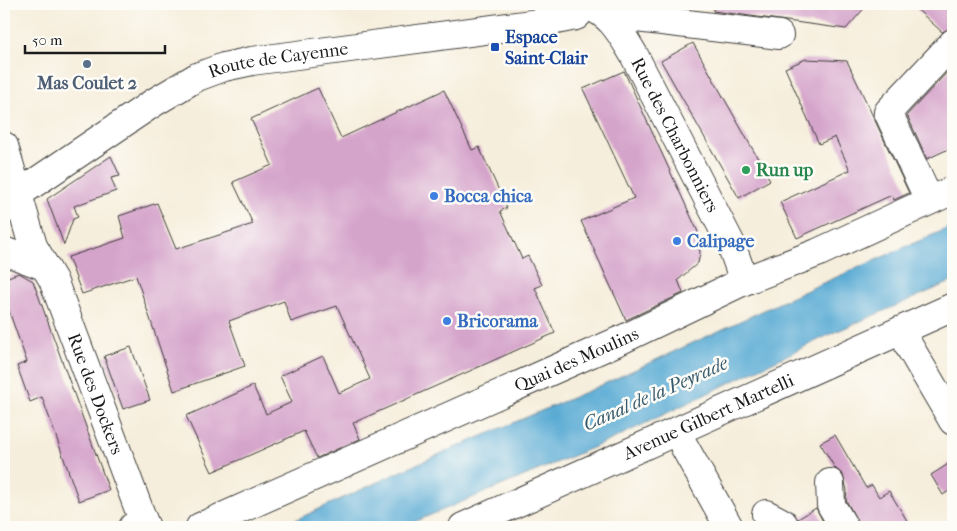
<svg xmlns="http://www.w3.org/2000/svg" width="957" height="531" viewBox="0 0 957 531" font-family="'IM FELL French Canon',serif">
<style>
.water{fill:#5aabd4;stroke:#3b6478}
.building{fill:#d5a4cb}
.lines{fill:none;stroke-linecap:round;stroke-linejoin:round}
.minor-casing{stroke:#3d3c39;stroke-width:30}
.major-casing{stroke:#3d3c39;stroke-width:30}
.minor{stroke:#fff;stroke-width:28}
.major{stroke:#fff;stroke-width:28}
.transit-dot{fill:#1a4fb4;stroke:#fdfcf7;stroke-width:2}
.service-dot{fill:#5c6f8a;stroke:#fdfcf7;stroke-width:2}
.leisure-dot{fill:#2e9e5b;stroke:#fdfcf7;stroke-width:2}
.shop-dot{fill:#3f7fe0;stroke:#fdfcf7;stroke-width:2}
.labels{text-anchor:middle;stroke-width:5;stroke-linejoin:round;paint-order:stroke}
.transit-label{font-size:18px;font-weight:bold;fill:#164399;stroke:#fdfcf7;text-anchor:start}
.street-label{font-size:18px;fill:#1c1c1c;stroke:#fdfcf7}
.service-label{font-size:18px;font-weight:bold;fill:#4e5e75;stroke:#fdfcf7}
.leisure-label{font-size:18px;font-weight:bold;fill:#27864d;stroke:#fdfcf7;text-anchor:start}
.shop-label{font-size:18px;font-weight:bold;fill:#366cbe;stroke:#fdfcf7;text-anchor:start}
.water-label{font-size:19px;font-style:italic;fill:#385c6f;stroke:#fdfcf7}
</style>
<rect width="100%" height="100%" fill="#fdfcf7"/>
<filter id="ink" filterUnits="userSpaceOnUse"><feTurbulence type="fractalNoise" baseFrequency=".02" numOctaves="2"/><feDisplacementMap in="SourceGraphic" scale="10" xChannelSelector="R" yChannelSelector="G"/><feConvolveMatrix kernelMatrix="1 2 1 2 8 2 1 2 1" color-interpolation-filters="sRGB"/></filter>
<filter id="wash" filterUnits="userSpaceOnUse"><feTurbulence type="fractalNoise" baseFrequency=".0096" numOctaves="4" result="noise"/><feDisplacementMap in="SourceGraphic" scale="20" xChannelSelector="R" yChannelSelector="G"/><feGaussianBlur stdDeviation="1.12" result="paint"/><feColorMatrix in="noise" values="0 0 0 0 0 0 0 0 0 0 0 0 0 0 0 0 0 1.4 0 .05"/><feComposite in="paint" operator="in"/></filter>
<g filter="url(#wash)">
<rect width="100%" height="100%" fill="#f6eedc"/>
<!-- water -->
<path class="water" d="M953 226V281L833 333 611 440 402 527H280L419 463 595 388 814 287Z"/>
<g id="blocks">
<!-- building -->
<path class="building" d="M714 4H800L833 8 837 4H868L846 29 713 11Z
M911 4H953V28L942 32Z
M693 43 770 180 739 198 661 61Z
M806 59 847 61 909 193 894 200 892 195 797 238 780 202 850 170 835 137 819 144 785 68Z
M953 66V147L927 159 907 115Z
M624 71 698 232 700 253 698 263 678 280 683 293 626 320 581 221 634 198 583 89Z
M318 88 341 138 444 90 472 150 479 147 507 208 500 211 522 259 528 256 542 285 535 288 555 333 353 423 360 439 317 458 304 431 212 472 186 416 253 386 266 414 292 402 280 376 323 356 339 393 370 379 337 306 291 322 284 301 229 321 245 366 174 391 136 276 82 294 68 257 125 238 119 216 157 203 176 249 253 224 233 182 272 165 251 119Z
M111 156 120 176 111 178 116 191 74 206 78 217 73 219 64 245 47 199Z
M19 273 33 281 109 490 79 501 42 397 30 402 17 366 27 362 4 297V289L8 277Z
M131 347 150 400 123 409 104 356Z
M835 435 866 488 872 485 879 497 889 491 911 527H860L846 500 847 490 843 475 835 468 820 443Z
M953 461V488L943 495 931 475Z
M816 508 826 527H801L798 519Z"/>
</g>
</g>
<g filter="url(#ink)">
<use href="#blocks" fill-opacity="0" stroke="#3d3c39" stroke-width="1"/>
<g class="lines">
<!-- minor casing -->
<g class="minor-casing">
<g id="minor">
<path id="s1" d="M587 5C612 15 620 32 634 55L731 244 744 281"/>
<path d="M616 26 628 17 779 35"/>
<path id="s2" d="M4 146 33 246 53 280 144 523"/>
<path d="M929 200 888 112 953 43"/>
<path id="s3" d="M4 209 18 194 153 103 197 77 224 67 252 61 546 22 576 16 587 4"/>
<path d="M4 251 44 266"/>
<path d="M909 346 953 421"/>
<path d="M684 446 729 527"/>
<path d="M830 483 831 505 844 527"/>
<path d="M766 514 783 523 785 527"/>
<path id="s4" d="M200 527 623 339 744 281 817 253 953 190"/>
</g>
</g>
<!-- major casing -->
<g class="major-casing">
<g id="major">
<path d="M133 527 144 523 146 527"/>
<path id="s5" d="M463 527 953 307"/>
</g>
</g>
<!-- minor -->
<use href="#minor" class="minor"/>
<!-- major -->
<use href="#major" class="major"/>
</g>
</g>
<!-- markers -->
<rect class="transit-dot" x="490" y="42" width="10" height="10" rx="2.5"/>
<circle class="service-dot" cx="87" cy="64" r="5"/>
<circle class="leisure-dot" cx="746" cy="170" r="5"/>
<g class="shop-dot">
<circle cx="434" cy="196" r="5"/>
<circle cx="677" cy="241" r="5"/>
<circle cx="447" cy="321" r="5"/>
</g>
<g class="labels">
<!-- transit labels -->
<g class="transit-label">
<text x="505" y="43">Espace<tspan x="505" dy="21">Saint-Clair</tspan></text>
</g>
<!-- street labels -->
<g class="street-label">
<text dy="6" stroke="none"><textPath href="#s3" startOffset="318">Route de Cayenne</textPath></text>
<text dy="6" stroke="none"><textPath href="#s1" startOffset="160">Rue des Charbonniers</textPath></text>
<text dy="6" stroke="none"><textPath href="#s4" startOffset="412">Quai des Moulins</textPath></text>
<text dy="6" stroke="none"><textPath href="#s2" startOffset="265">Rue des Dockers</textPath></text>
<text dy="6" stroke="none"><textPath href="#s5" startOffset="269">Avenue Gilbert Martelli</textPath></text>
</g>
<!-- service labels -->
<g class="service-label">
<text x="87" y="89">Mas Coulet 2</text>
</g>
<!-- leisure labels -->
<g class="leisure-label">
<text x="756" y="176">Run up</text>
</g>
<!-- shop labels -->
<g class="shop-label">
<text x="444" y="202">Bocca chica</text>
<text x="687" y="247">Calipage</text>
<text x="457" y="327">Bricorama</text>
</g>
<!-- water labels -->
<g class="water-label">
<text transform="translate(655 393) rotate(-24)" y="7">Canal de la Peyrade</text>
</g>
</g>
<!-- margin -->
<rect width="957" height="531" fill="none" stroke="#fdfcf7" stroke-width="20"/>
<!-- scale -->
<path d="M25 45v8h140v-8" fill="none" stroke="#1c1c1c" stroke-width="2.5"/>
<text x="32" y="45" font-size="15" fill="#1c1c1c" stroke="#fdfcf7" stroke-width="4" paint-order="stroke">50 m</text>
</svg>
